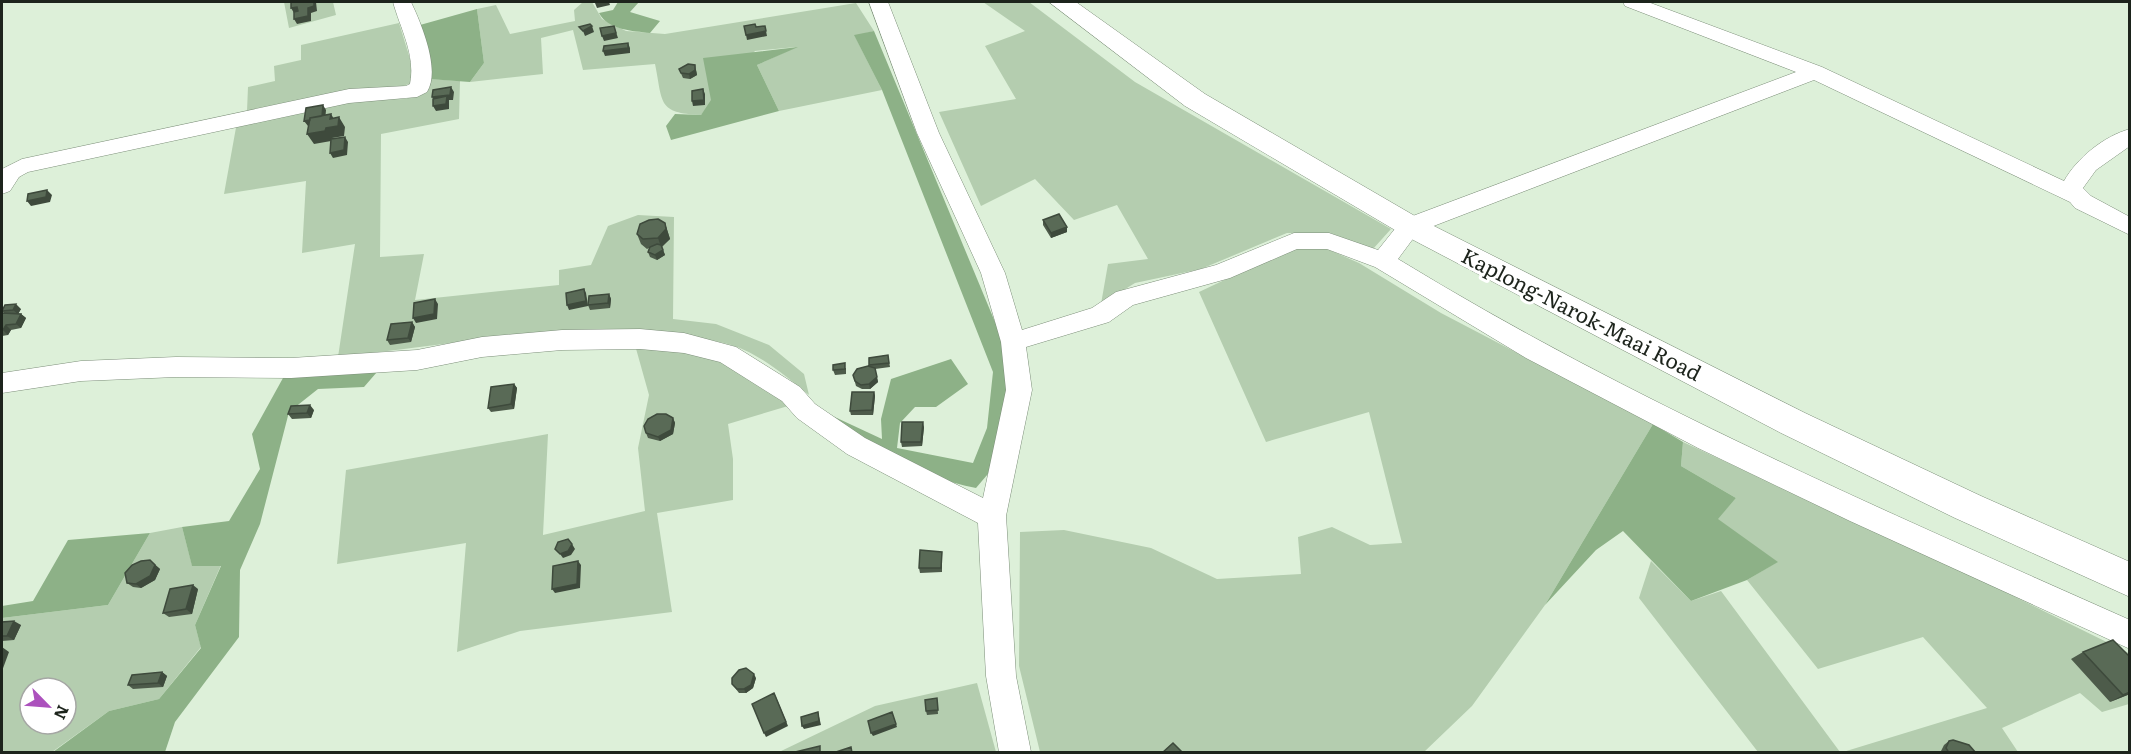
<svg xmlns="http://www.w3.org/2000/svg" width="2131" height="754" viewBox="0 0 2131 754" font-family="Literata,serif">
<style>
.green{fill:#b4cdaf;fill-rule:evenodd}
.forest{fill:#8db187}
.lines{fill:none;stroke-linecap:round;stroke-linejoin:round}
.minor-casing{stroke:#7d8f7a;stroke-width:1}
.highway-casing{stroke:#7d8f7a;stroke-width:1}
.minor{fill:#fff;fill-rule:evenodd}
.highway{fill:#fff;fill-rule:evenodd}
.wall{fill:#4d5b4a}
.shaded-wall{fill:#3e4a3c}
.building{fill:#596a56;stroke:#3e4a3c;stroke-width:1.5}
.labels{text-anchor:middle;stroke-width:6;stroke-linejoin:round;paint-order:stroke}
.street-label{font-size:21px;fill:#1d241c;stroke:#fff}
</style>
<rect width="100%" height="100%" fill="#ddf0d9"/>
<!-- green -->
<path class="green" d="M284 2H333L336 15 289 28Z
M583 2H592L602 19 626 31 665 34 856 3 874 31 855 36 882 90 779 111 757 65 796 47 755 51 701 115C657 113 663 103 655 64L583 70 573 30 541 38 543 74 470 82 484 63 477 9 496 5 510 34 575 21 574 10Z
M983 2H1029L1135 82 1391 229 1373 249 1330 233H1287L1201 269 1135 283 1101 304 1108 264 1148 259 1117 205 1074 220 1035 179 981 206 939 112 1016 99 985 46 1025 31Z
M399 23 415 75 411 83 398 88 247 111 248 87 275 81 274 66 301 60V45Z
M429 79 460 81 459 119 381 134 380 257 424 254 415 300 559 285V270L591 265 608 226 638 215 674 217 673 319 716 324 769 345 804 374 809 395C783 374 757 351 724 343 608 315 457 344 338 357L355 244 302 253 306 181 224 194 237 122 349 100 406 99 422 91Z
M1296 246 1325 248 1359 263 1441 313 1653 424 1545 605 1472 706 1424 752H1040L1019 666 1020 532 1064 530 1151 548 1217 579 1301 574 1298 537 1332 527 1370 545 1402 543 1369 412 1266 442 1199 292Z
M635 345 715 356 759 380 788 406 728 424 733 459V500L657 513 672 612 520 631 457 652 466 543 337 564 346 470 548 434 543 535 645 511 638 448 649 395Z
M1683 442 1991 585 2129 653V704L2102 712 2080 693 2002 728 2018 752H1843L1987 708 1923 637 1818 669 1747 580 1777 562 1717 519 1736 498 1681 466Z
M182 527 192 565H221L195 625 201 647 159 699 109 711 52 752H2V618L108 605 150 533ZM30 688H66V724H30Z
M1651 561 1691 601 1721 591 1840 752H1758L1639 598Z
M977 683 996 752H779L875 706Z"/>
<!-- forest -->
<path class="forest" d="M618 2H639L630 12 660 21 650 33C633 31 608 30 599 13L613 10Z
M477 9 484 63 470 82 429 79 420 25Z
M874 31 1005 346 1007 420 993 468 976 488C919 477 869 448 824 412L882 439 881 419 891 379 951 359 968 384 936 407H915L900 423 897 448 973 463 987 428 993 372 882 90 854 35Z
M798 47 757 65 779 111 671 140 666 126 675 114 701 115 711 100 703 58Z
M377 372 364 387 318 389 289 412 260 524 240 570 239 637 175 722 165 752H53L109 711 159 699 201 648 195 625 221 566H192L182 527 229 521 260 469 252 434 283 378Z
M1653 424 1683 442 1681 466 1736 498 1718 519 1778 562 1747 580 1691 601 1623 531 1596 550 1545 605Z
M150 533 108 605 2 618V606L33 601 68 540Z"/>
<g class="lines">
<!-- minor casing -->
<g class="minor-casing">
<path id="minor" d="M393 2H411C421 23 441 70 427 92L417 97 349 103 28 172 19 177 10 191 2 194V169L22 159 349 89 406 86 410 84C416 55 400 28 393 2Z
M869 2H888L939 133 1005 273 1022 330 1092 308 1116 292 1216 265 1294 233H1329L1378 250 1402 220 1796 72 1625 6 1623 2H1648L1822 67 2064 181C2077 158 2104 136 2130 129V146L2096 170 2083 188 2091 196 2130 217V235L2075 208 2070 202 1814 80 1418 232 1398 259C1630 401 1881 509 2130 620V649L1850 521 1698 448 1526 358 1375 267 1327 249H1297L1230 278 1133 305 1109 322 1026 347 1032 390 1006 516 1016 676 1031 752H999L986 676 978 523 847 454 797 418 782 401 720 362 684 353 640 349 562 350 482 357 417 370 291 378 176 377 81 381 2 393V373L81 361 176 357 291 358 417 350 482 337 562 330 640 329 684 333 736 347 800 387 815 404 865 438 983 498 1006 390 1001 342 981 273 917 133Z"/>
</g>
<!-- highway casing -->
<g class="highway-casing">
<path id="highway" d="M1049 2H1076L1205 94 1420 219 1805 413 1981 496 2130 562V597L1955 518 1781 433 1400 233 1185 106Z"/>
</g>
<!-- minor -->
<use href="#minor" class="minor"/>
<!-- highway -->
<use href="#highway" class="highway"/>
</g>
<!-- wall -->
<path class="wall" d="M679 69 696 70 697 75 690 79 683 78Z
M1043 220 1067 232 1051 238 1043 225Z
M665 223 670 239 662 247 665 255 657 260 650 257 648 252 649 248 647 249 641 244 637 234Z
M609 294 611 299 610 308 590 310 588 305Z
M21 309 18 314H21L26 318 21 328 11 330 8 335 2 336V313H4L2 311Z
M412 322 415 327 411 342 390 345 387 340Z
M888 355 890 367 875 369 878 382 870 389H862L856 386 853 375 869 366V358Z
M846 368V374L835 375 833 370Z
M514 384 517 388 514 409 491 412 488 408Z
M874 392 875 396 873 415H851L850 411Z
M314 410 311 418 292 419 288 414Z
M673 418 675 423 673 434 660 441 648 438 646 433Z
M924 427 922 446 902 447 901 442Z
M942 552V572L920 573 919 568Z
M155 565 160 569 155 580 141 588 133 587 127 583Z
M198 589 192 614 169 617 163 613Z
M2 622 21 625 14 640 2 641Z
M2083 652 2130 657V694L2110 702 2071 659Z
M162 672 167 676 163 687 133 689 128 685Z
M756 678 753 688 746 693H739L732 684Z
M937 698 938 714 927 715 926 711Z
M1949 741 1976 753H1941V751L1944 745Z"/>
<!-- shaded-wall -->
<path class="shaded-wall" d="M314 2H316L317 11 311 13V21L297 24 294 19Z
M602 2H609L610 5 597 8 595 3Z
M297 7 300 12 294 13 291 8Z
M592 26 594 32 585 36 583 31Z
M614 26 618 38 604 41 602 36Z
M766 31 767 36 747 40 746 35Z
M628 43 630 48V53L605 56 603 51Z
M695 65 697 75 690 79 689 74Z
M451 87 454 92 453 100H449V109L436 111 433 106 435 102 432 97Z
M703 89 705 94V105L693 106 692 101Z
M323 105 326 110 325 122 308 126 304 121Z
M331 114 337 124 339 117 345 127 344 136 332 138 331 141 314 144 307 134 326 128 330 119Z
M345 137 348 142 347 155 333 158 330 153Z
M47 190 52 195 50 202 31 206 27 201Z
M665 223 670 239 661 247 658 238Z
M1067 227V232L1051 238V233Z
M663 250 665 255 657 260 655 255Z
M584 289 586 293 588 306 569 310 567 305Z
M609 294 611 299 610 308 608 303Z
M435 299 438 304 437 319 416 323 413 318Z
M16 304 21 309 18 314 13 310Z
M21 314 26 318 21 328 16 324Z
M412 322 415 327 411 342 408 338Z
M6 325 11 330 8 335 3 330Z
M877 377 878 382 870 389 869 384Z
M514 384 517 388 514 409 511 404Z
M874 392 875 396 873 415 872 410Z
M310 405 314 410 311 418 307 413Z
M673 418 675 423 673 434 660 441 658 437Z
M923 422 924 427 922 446 921 442Z
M572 544 575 549 571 555 563 558 560 554Z
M150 560 160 569 155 580 141 588 136 584Z
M578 561 581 565 580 588 555 593 552 589Z
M193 585 198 589 192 614 186 609Z
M14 621 21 625 14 640 7 636Z
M2 647 9 652 2 671Z
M162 672 167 676 163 687 158 683Z
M754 674 756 678 753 688 746 693 744 689Z
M2130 692V694L2110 702 2123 695Z
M776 697 788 726 766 737 764 733Z
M818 712 821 725 804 729 802 726Z
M896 724 897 727 873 736 871 733Z"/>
<!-- building -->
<path class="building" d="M291 2H314V6L308 8V16L294 19V12L298 11 297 7 291 8Z
M590 24 592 26 583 31 579 27Z
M755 24 756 27 765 26 766 31 746 35 744 26Z
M614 26 616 33 602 36 600 28Z
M628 43V48L603 51 604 46Z
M688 64 695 65V70L689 74 681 73 679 69Z
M451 87 450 95 432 97 433 90Z
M703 89 704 100 692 101V91Z
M447 96 446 104 433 106V99Z
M323 105 322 116 310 118V120L304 121 306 108Z
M331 114 330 119 339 117 338 126 326 128 325 131 307 134 310 118Z
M345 137 344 150 330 153 331 139Z
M47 190 46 197 27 201 28 194Z
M1059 214 1067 227 1051 233 1043 220Z
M658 219 665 223 666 229 658 238 643 239 637 234 640 224 649 220Z
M657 244 661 245 663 250 655 255 648 252 650 247Z
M584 289 586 301 567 305 566 293Z
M609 294 608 303 588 305 589 296Z
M435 299 434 314 413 318 414 303Z
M16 304 13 310 2 311 5 305Z
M2 313 21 314 16 324 6 325 3 330H2Z
M412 322 408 338 387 340 391 324Z
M888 355 889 363 869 365V358Z
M845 363V369L833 370V365Z
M868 366 875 368 877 377 869 384 861 385 855 381 853 375 857 369Z
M514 384 511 404 488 408 491 387Z
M852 392H874L872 410 850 411Z
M310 405 307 413 288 414 291 406Z
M657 414H666L673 418 671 430 658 437 646 433 644 426 648 419Z
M902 422H923L921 442H901Z
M568 539 572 544 568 551 560 554 555 549 558 542Z
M920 550 942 552 941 568H919Z
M150 560 155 565 150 576 136 584 127 583 125 573 132 565 141 561Z
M578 561 577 584 552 589 553 566Z
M193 585 186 609 163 613 170 589Z
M14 621 7 636H2V622Z
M2113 640 2130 657V692L2123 695 2083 652Z
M746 668 754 674 751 685 744 689H737L732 684V678L739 670Z
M162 672 158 683 128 685 132 675Z
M774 693 786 722 764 733 752 704Z
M937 698 938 710 926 711 925 700Z
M818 712 819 721 802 726 801 717Z
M892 712 896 724 871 733 868 721Z
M1953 740 1969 745 1976 753H1949L1946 748 1949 741Z
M1173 743 1183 753H1162Z
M820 746V753H791Z
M851 747 852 753H833Z"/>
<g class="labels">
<!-- street labels -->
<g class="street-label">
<text transform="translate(1581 315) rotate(27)" y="7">Kaplong-Narok-Maai Road</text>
</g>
</g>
<!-- border -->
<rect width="2131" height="754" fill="none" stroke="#1d241c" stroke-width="6"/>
<!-- north arrow -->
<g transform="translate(48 706) rotate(115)"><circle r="28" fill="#ffffff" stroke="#a5a7a4" stroke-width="1.5"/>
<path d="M0-4.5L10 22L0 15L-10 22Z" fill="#ac51bd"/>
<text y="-9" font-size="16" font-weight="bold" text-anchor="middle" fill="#1d241c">N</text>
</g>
</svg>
